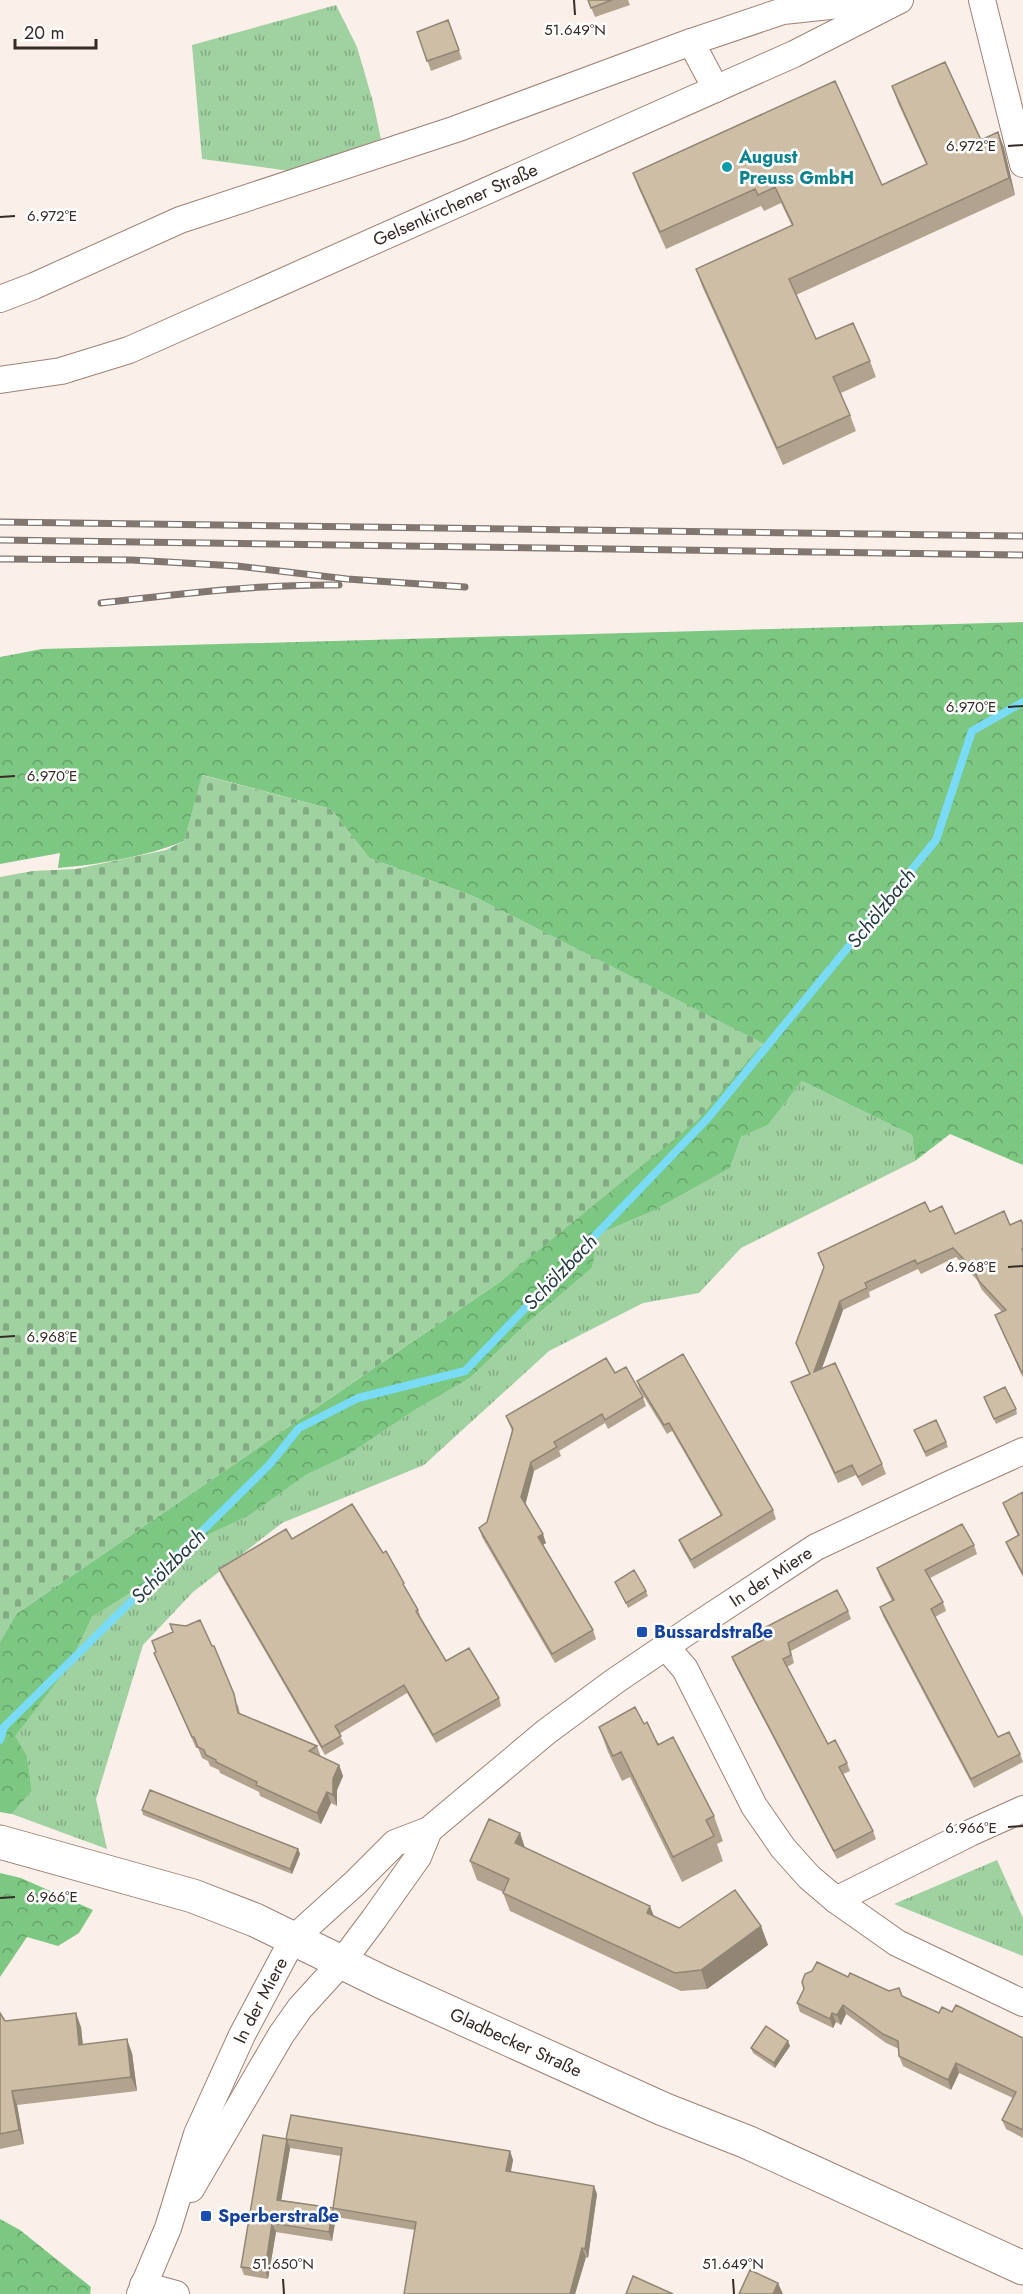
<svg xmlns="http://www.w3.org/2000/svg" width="1023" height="2294" viewBox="0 0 1023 2294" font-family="Jost,sans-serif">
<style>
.grass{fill:url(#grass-tufts)}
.forest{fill:url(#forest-crowns)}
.cemetery{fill:url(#cemetery-stones)}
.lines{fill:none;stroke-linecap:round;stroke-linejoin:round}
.stream{stroke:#79dbf6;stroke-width:8}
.minor-casing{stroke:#9d8275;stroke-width:28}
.secondary-casing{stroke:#9d8275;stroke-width:35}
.minor{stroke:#fff;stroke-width:26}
.secondary{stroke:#fff;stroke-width:33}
.rail-casing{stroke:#817670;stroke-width:7}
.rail{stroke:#fff;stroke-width:4.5;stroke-dasharray:14;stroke-linecap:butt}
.wall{fill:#b2a38f;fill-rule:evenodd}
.shaded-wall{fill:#918574}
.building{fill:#cfbea6;stroke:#918574;stroke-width:1.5;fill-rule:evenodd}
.ticks{fill:none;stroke:#362b26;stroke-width:2}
.culture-dot{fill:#0f9aa8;stroke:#fff;stroke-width:2}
.transit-dot{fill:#1a4fb4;stroke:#fff;stroke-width:2}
.labels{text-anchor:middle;stroke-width:5;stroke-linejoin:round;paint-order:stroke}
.culture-label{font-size:18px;font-weight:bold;fill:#0d838f;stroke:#fff;text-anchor:start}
.street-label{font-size:18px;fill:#362b26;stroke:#fff}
.transit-label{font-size:18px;font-weight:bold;fill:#164399;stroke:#fff;text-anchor:start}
.water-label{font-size:20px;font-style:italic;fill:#233940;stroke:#fff}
.ticks-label{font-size:15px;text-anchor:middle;fill:#362b26;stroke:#fff;stroke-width:5;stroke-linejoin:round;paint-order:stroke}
</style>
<defs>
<pattern id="grass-tufts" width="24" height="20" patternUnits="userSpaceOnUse" patternTransform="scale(1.5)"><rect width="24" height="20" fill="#9fd1a1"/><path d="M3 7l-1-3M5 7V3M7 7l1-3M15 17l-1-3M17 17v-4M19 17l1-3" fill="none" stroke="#82aa83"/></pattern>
<pattern id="forest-crowns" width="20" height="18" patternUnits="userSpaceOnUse" patternTransform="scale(1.5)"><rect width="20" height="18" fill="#7cc781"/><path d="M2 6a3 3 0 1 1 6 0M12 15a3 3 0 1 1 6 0" fill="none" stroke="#66a269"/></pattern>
<pattern id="cemetery-stones" width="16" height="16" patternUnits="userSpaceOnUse" patternTransform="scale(1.5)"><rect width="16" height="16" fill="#9fd1a1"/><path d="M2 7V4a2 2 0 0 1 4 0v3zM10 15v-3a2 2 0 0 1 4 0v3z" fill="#82aa83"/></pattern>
</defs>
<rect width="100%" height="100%" fill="#fbefe9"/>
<!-- grass -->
<path class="grass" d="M336 5 357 47 373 102 381 139 290 171 202 159 192 45Z
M802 1081 912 1135 915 1161 741 1248 699 1293 643 1303 549 1351 424 1465 282 1523 193 1592 143 1645 96 1799 107 1849 12 1814 32 1791 27 1756 14 1736 69 1666 92 1617 153 1579 176 1550 250 1515 306 1475 348 1455 415 1410 470 1378 525 1325 592 1268 599 1234 653 1211 730 1168 741 1137 768 1125Z
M997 1860 1023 1918V1956L894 1904Z"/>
<!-- forest -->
<path class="forest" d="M1023 622V1165L950 1134 915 1161 912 1135 802 1081 768 1125 741 1137 730 1168 653 1211 599 1234 592 1268 525 1325 470 1378 415 1410 348 1455 306 1475 250 1515 176 1550 153 1579 92 1617 69 1666 15 1736 27 1756 32 1791 12 1814 0 1812V1642L16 1614 501 1281 763 1044 473 896 369 858 331 809 203 775 184 841C149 856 96 865 58 868L60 853 0 864V657L42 649Z
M0 1873 21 1878 93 1910 79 1933 58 1946 27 1937 0 1977Z
M0 2219 20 2230 91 2287 90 2294H0Z"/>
<!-- cemetery -->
<path class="cemetery" d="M202 775 331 809 369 858 473 896 763 1043 698 1120 501 1281 16 1614 0 1642V877L33 871 76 869 166 850 184 841Z"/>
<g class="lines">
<!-- stream -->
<path class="stream" d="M0 1740 4 1727 270 1464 299 1428 358 1398 465 1371 708 1118 936 840 972 731 1023 702"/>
<!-- minor casing -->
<g class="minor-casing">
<g id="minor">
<path d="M982 0 1023 164"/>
<path d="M691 42 716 89"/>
<path d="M0 299 34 286 180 220 456 129 691 42 783 11 886 0"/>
<path id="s1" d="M0 380 61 371 129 350 794 54 900 0"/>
<path d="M666 1647 685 1669 754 1806 783 1848 809 1877 836 1900 897 1943 1023 2003"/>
<path d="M836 1900 970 1833 1023 1809"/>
<path d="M191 2189 281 2035 300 2008 341 1963 374 1919 418 1857 429 1830"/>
<path d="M143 2285 176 2294"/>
<path id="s2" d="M140 2294 168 2228 197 2134 242 2035 293 1939 355 1883 395 1843 429 1830 546 1732 615 1681 699 1624 816 1547 948 1485 1023 1451"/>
</g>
</g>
<!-- secondary casing -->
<g class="secondary-casing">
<g id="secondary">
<path id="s3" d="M0 1842 193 1896 255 1920 382 1982 663 2109 747 2142 1023 2268"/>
</g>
</g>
<!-- minor -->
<use href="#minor" class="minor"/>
<!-- secondary -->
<use href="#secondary" class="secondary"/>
<!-- rail casing -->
<g class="rail-casing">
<path id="rail" d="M0 522 1023 536
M0 540 1023 555
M0 559 132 560 237 566 347 579 465 587
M101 603C180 594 259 584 339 585"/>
</g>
<!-- rail -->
<use href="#rail" class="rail"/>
</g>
<!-- wall -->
<path class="wall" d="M588 0H628L630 5 595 17Z
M448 20 462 59 431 71 417 32Z
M892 86 981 140 998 132 1004 148 1015 195 796 295 816 339 870 361 876 377 841 393 850 415 856 431 783 465 702 286 696 269 792 226 781 203 764 211 761 206 666 249 639 189 633 173 882 185 926 164 898 103Z
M930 1212 955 1234 1023 1224V1378L995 1315 1002 1312 982 1290 977 1280 956 1257 921 1274 918 1269 869 1292 870 1297 843 1310 822 1368 882 1464 886 1474 862 1486 856 1475 838 1483 795 1392 791 1382 809 1374 796 1343 824 1268 818 1253Z
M615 1373 643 1397 646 1406 608 1429 605 1423 559 1451 561 1456 534 1471 525 1504 546 1543 543 1545 593 1630 596 1639 555 1663 482 1537 479 1528 487 1522 512 1431 506 1416Z
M637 1381 773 1510 776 1519 694 1569 682 1548 679 1540 721 1516 672 1431 667 1434 640 1390Z
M984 1397 1016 1409 1017 1414 996 1424Z
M914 1430 946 1442 948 1447 926 1457Z
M1023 1492V1577L1009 1550 1006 1542 1018 1536 1006 1511 1003 1503Z
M292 1539 407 1591 418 1610 421 1618 446 1661 499 1698 501 1706 436 1743 407 1693 339 1734 344 1744 325 1755 222 1577 219 1569Z
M974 1545 977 1554 930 1578 943 1602 946 1611 935 1617 998 1737 1020 1754 1023 1762 974 1788 883 1616 880 1607 892 1601 880 1577 877 1568Z
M615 1582 646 1591 648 1596 628 1608Z
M848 1611 851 1619 791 1651 794 1663 787 1667 828 1744 847 1763 850 1771 843 1774 873 1831 876 1839 837 1859 735 1665 732 1657 766 1639 762 1629Z
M154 1653 238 1705 240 1714 317 1746 321 1757 339 1765 343 1776 337 1790V1806L331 1803 321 1824 260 1796 259 1792 220 1773 219 1770 210 1766 208 1761 202 1758 198 1748H196Z
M644 1724 714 1816 723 1841 717 1844 723 1861 682 1882 630 1777 622 1781 608 1752 599 1727Z
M142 1810 298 1849 300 1854 292 1874 143 1815Z
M520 1833 525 1848 654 1917 679 1928 761 1926 768 1945 707 1989 681 1991 510 1911 503 1893V1892L477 1880 470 1861Z
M848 1977 902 1996 939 2013 952 2012 1023 2038V2138L1006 2129 1002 2120 1013 2098 959 2073 951 2090 903 2066 899 2056V2049L886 2043 846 2014 841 2025 836 2022 833 2028 800 2012 797 2003Z
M0 2013 5 2021 81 2027 83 2044 132 2053 137 2091 17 2105 24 2144 0 2149Z
M790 2046 775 2068 753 2053 751 2048Z
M286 2139 510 2151 513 2160 511 2172 597 2194 588 2258 586 2257 575 2294H404L415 2230 336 2217 332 2241 276 2232 268 2279 244 2275 241 2267ZM290 2148 341 2156 333 2208 281 2200Z"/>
<!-- shaded-wall -->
<path class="shaded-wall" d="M998 132 1004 148 1015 195 1009 178Z
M840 1301 843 1310 817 1382 814 1372Z
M531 1462 534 1471 525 1506 521 1497Z
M543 1534 546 1543 541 1546 538 1537Z
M339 1765 343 1776 337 1790V1806L333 1795V1779Z
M327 1792 331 1803 321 1824 317 1813Z
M520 1833 526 1851 515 1843Z
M298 1849 300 1854 292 1874 290 1869Z
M650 1906 657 1924 647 1913Z
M761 1926 768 1945 707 1989 701 1970Z
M843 2005 846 2014 841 2025 837 2015Z
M76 2013 81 2027 84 2059 79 2045Z
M832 2013 836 2022 833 2028 830 2019Z
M127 2039 132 2053 137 2091 131 2077Z
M788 2041 790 2046 775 2068 774 2063Z
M956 2063 959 2073 951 2090 948 2080Z
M12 2091 17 2105 24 2144 19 2130Z
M287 2139 290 2148 280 2208 277 2200Z
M510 2151 513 2160 509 2179 506 2171Z
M594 2186 597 2194 588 2258 585 2249Z
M333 2208 336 2217 332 2241 329 2232Z
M272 2223 276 2232 268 2279 265 2270Z
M582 2248 586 2257 575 2294H570Z
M778 2283 783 2294H773Z"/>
<!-- building -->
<path class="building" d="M588 0H612L591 8Z
M448 20 459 50 427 61 417 32Z
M945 62 981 140 998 132 1009 178 789 279 816 339 853 323 870 361 833 377 850 415 777 448 696 269 793 225 775 187 758 195 755 189 660 232 633 173 835 81 882 185 927 164 892 86Z
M925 1202 930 1212 942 1206 955 1234 1004 1211 1010 1225 1021 1220 1023 1224V1248L1022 1249 1023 1252V1373H1022L995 1315 1006 1310 979 1281 974 1270 953 1248 917 1264 915 1260 865 1283 867 1288 840 1301 814 1372 835 1363 882 1464 858 1477 852 1465 835 1473 791 1382 810 1374 796 1343 824 1267 818 1253Z
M683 1354 773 1510 691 1560 679 1540 722 1515 669 1423 664 1425 637 1381Z
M606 1358 615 1373 626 1367 643 1397 605 1420 602 1414 554 1442 557 1447 531 1462 521 1497 543 1534 538 1537 593 1630 552 1654 479 1528 487 1522 513 1429 506 1416Z
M1005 1387 1016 1409 994 1419 984 1397Z
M936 1420 946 1442 925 1452 914 1430Z
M1023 1492V1574L1006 1542 1019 1535 1003 1503Z
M352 1504 383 1553 386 1551 404 1583 403 1584 418 1610 416 1611 446 1661 469 1648 499 1698 433 1735 404 1685 335 1726 341 1736 322 1747 219 1569 286 1529 292 1539Z
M962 1524 974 1545 925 1570 943 1602 931 1609 998 1737 1009 1732 1020 1754 971 1779 880 1607 894 1600 877 1568Z
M634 1570 646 1591 626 1603 615 1582Z
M837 1590 848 1611 788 1643 791 1655 783 1659 828 1744 835 1740 847 1763 839 1767 873 1831 834 1851 732 1657 766 1638 762 1629Z
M200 1620 212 1646H214L234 1694 238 1713 317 1746 309 1751 339 1765 333 1779V1795L327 1792 317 1813 256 1785 257 1782 216 1762V1760L206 1755 204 1750 198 1747 194 1737H192L154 1653 156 1652 152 1641 173 1632 170 1624 186 1626Z
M635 1707 644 1724 647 1722 658 1745 673 1737 714 1816 706 1820 714 1836 673 1857 621 1752 613 1756 599 1727Z
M150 1790 298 1849 290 1869 142 1810Z
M489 1819 520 1833 515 1843 650 1906 647 1913 679 1928 735 1890 761 1926 701 1970 675 1973 503 1893 509 1879 470 1861Z
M817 1962 848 1977 850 1973 889 1991 899 1988 902 1996 939 2013 942 2007 952 2012 956 2005 1023 2038V2130L1002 2120 1016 2092 956 2063 948 2080 899 2056 898 2041 883 2034 843 2005 837 2015 832 2013 830 2019 797 2003 804 1989 802 1982 805 1974 812 1971Z
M0 2013 5 2021 76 2013 79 2045 127 2039 131 2077 12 2091 19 2130 0 2134Z
M766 2026 788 2041 774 2063 751 2048Z
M291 2115 510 2151 506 2171 594 2186 585 2249 582 2248 570 2294H404L416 2222 333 2208 329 2232 272 2223 265 2270 241 2267 263 2135 286 2139ZM287 2139 342 2148 333 2208 277 2200Z
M750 2270 778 2283 773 2294H739Z
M633 2276 673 2294H626Z"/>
<!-- ticks -->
<path class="ticks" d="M574 0 575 15M1008 146 1023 145M0 217 15 216M1008 707 1023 706M0 777 15 776M1008 1267 1023 1266M0 1337 15 1336M1008 1827 1023 1826M0 1898 15 1897M283 2279 284 2294M733 2279 734 2294"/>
<!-- markers -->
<circle class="culture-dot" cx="727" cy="167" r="6"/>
<g class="transit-dot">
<rect x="636" y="1626" width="12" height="12" rx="3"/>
<rect x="200" y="2210" width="12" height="12" rx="3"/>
</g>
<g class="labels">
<!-- culture labels -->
<g class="culture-label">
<text x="739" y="163">August<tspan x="739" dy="21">Preuss GmbH</tspan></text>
</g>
<!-- street labels -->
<g class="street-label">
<text dy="6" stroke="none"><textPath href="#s1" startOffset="490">Gelsenkirchener Straße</textPath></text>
<text dy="6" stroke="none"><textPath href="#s2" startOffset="990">In der Miere</textPath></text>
<text dy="6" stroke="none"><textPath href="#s2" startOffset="318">In der Miere</textPath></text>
<text dy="6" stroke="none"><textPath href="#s3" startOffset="555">Gladbecker Straße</textPath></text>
</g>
<!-- transit labels -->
<g class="transit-label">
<text x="654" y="1638">Bussardstraße</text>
<text x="218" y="2222">Sperberstraße</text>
</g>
<!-- water labels -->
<g class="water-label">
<text transform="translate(881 908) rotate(-51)" y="7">Schölzbach</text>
<text transform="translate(560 1272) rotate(-46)" y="7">Schölzbach</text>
<text transform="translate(168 1566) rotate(-45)" y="7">Schölzbach</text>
</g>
</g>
<g class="ticks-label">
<text x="575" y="35">51.649°N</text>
<text x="971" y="151">6.972°E</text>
<text x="52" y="221">6.972°E</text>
<text x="971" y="712">6.970°E</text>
<text x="52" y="781">6.970°E</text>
<text x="971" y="1272">6.968°E</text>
<text x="52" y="1342">6.968°E</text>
<text x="971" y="1833">6.966°E</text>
<text x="52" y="1902">6.966°E</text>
<text x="283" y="2269">51.650°N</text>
<text x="733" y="2269">51.649°N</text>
</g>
<!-- scale -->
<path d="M15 39v9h81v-9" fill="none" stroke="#362b26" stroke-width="3"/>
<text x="24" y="39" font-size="18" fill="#362b26" stroke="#ffffff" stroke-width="4.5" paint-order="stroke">20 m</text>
</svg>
